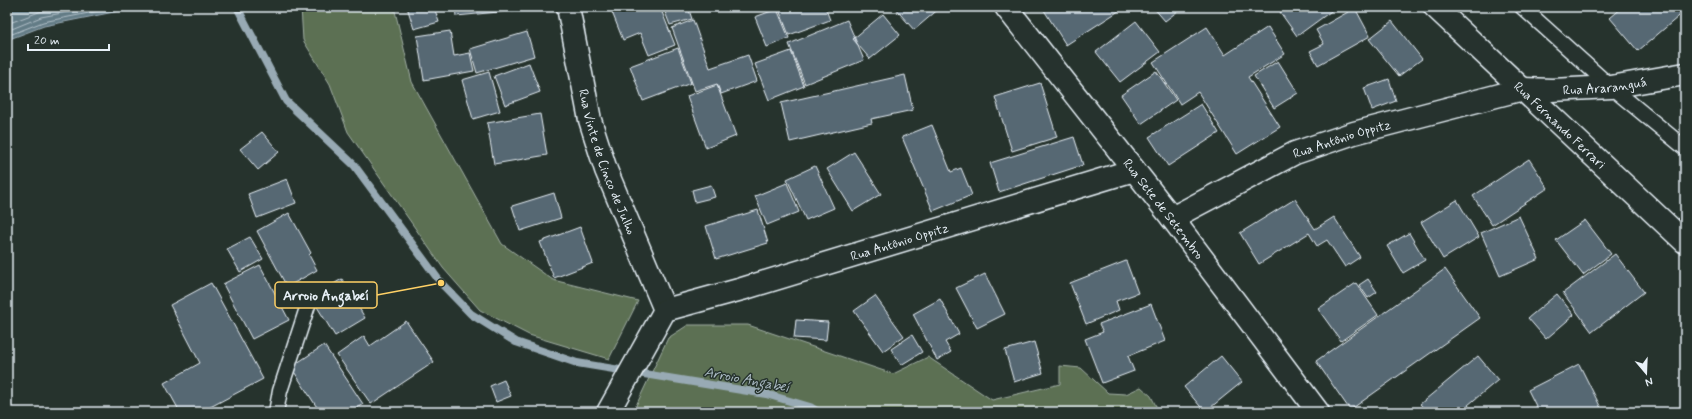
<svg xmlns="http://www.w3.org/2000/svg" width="1692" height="419" viewBox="0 0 1692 419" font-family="Mynerve,sans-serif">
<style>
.green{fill:#5b6f52;stroke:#a2b0a5}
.water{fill:#637b86;stroke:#98aab4}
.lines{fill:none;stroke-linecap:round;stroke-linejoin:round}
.shore{stroke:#b3c2ca;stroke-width:1}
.stream{stroke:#98aab4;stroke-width:8}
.building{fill:#576773;stroke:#e8f1f8}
.lane-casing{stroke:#e8f1f8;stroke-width:17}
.street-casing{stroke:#e8f1f8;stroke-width:25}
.secondary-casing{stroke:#e8f1f8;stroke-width:25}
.lane{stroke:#26332d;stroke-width:14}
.street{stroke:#26332d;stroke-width:22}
.secondary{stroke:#26332d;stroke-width:22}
.labels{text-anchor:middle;stroke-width:3;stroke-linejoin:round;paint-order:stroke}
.street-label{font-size:13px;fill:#e8f1f8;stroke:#26332d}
.water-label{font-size:14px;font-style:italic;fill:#acbcc5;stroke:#26332d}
.leader{fill:none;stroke:#ffd166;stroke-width:1.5}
.callout-dot{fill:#ffd166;stroke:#26332d;stroke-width:1.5}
.callout{fill:#26332d;stroke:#ffd166;stroke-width:1.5}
.callout-label{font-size:14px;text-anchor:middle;font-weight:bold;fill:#e8f1f8}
</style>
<rect width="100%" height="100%" fill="#26332d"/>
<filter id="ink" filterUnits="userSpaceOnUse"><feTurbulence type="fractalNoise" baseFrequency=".025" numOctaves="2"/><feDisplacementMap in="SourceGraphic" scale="8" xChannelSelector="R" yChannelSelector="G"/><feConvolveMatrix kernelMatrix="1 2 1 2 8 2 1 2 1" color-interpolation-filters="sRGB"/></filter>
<g filter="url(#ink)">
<!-- green -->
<path class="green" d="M301 7H394L412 82 502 244 553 280 638 301 609 359 529 335 480 310 443 268 348 132 330 84 303 40Z
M688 325H748L893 374 928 357 992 400 1060 384V366L1081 368 1108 393 1126 394 1141 387 1151 396 1159 412H633L668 338Z"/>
<!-- water -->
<path class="water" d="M7 7H139L44 26 7 40Z"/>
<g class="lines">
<!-- shore -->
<path class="shore" d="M7 24 39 12 62 7
M7 31 41 17 94 7
M7 36 43 22 120 7"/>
<!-- stream -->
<path class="stream" d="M237 7 286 101 354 165 441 283 471 314 516 342 577 363 766 394 810 407 818 412"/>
</g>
<!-- building -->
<path class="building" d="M407 7H434L439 22 414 29Z
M455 7H520V10L456 16Z
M610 7H660L675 45 649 55 640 33 623 40Z
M682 7H688L692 19 670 25 665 12Z
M778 7H825L830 20 789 35Z
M894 7H941L914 30Z
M1042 7H1125L1066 45Z
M1153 7H1183L1165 21Z
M1287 7H1332L1334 9 1297 36 1280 12Z
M1623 7H1685V11L1638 51 1610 18Z
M1355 8 1370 36 1318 65 1310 51 1324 44 1316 30Z
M777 9 789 38 767 47 755 17Z
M883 14 900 35 870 59 853 39Z
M693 20 710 68 748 55 757 81 721 94 717 84 695 91 672 28Z
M847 20 864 60 805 84 789 44Z
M1136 21 1160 52 1120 82 1096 52Z
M1392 21 1422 59 1399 76 1369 39Z
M1207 27 1225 55 1268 27 1285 54 1248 77 1280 127 1237 154 1198 92 1180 104 1153 62Z
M450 31 454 56 470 53 474 71 424 80 417 36Z
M527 32 534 56 477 73 470 49Z
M678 48 691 83 643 101 630 66Z
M791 51 804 86 769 100 755 64Z
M1278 61 1298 93 1274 108 1254 76Z
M529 63 540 92 505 105 494 76Z
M1156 71 1176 100 1141 124 1121 95Z
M489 72 500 111 473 119 462 80Z
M905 75 913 110 871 119 872 123 790 142 781 103Z
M1389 79 1396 101 1372 110 1364 88Z
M1040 83 1057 137 1012 151 995 97Z
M717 85 736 136 706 148 687 96Z
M1201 104 1219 133 1168 166 1149 137Z
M540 114 547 155 494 164 487 123Z
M932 125 951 172 961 168 972 195 933 211 902 137Z
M262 132 279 152 258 170 240 149Z
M1074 137 1083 165 999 192 990 163Z
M854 152 881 194 853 211 827 169Z
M1529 159 1548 188 1492 225 1473 196Z
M815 166 834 208 806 220 787 179Z
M287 179 296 203 257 218 248 194Z
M787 183 799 212 767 225 755 196Z
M711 185 715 197 695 202 692 190Z
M554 193 561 218 520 231 512 206Z
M1295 199 1315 229 1334 217 1360 257 1345 267 1327 240 1317 246 1309 233 1259 264 1240 233Z
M1457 200 1479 237 1443 259 1421 222Z
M758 210 768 243 716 259 706 226Z
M289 213 311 253 309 255 317 270 287 287 257 231Z
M1519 216 1539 259 1500 276 1481 233Z
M1585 220 1611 254 1583 275 1556 240Z
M580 227 593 263 554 278 540 242Z
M1409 233 1425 260 1403 273 1387 246Z
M250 237 263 259 240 272 227 249Z
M1615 254 1644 292 1592 332 1563 293Z
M1126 261 1138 293 1116 301 1119 310 1086 324 1070 283Z
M260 265 289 320 252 339 223 284Z
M1445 269 1480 318 1350 410 1316 361Z
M985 274 1005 314 977 328 956 288Z
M342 279 365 318 335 336 311 297Z
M1368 279 1377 292 1368 298 1359 285Z
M211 283 263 379 201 412H180L164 383 200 363 170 305Z
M1356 283 1378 315 1341 341 1318 309Z
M1557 294 1574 315 1546 339 1528 318Z
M875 296 904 336 883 351 854 311Z
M940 299 959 334 945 342 951 352 937 360 913 314Z
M1151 304 1165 341 1128 356 1134 371 1102 383 1085 339 1103 332 1099 324Z
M796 320 828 322 826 340 794 338Z
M406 321 434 362 371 404 337 355 364 336 370 346Z
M912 335 922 352 901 365 891 349Z
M1034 342 1043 373 1014 382 1005 350Z
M324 345 363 404 351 412H320L291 367Z
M1221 356 1242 382 1205 412 1184 387Z
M1478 356 1498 380 1468 405 1473 412H1427L1420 404Z
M1579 364 1603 412H1539L1528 390Z
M504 380 511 396 496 402 490 386Z"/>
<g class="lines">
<!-- lane casing -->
<g class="lane-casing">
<path id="lane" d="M1522 7 1611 87 1685 148
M276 412 280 391 309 302"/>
</g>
<!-- street casing -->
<g class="street-casing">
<g id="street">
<path id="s1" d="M568 7 590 120 606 170 665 310"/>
</g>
</g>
<!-- secondary casing -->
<g class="secondary-casing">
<g id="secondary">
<path id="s2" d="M1006 7 1172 218 1318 412"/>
<path id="s3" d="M1435 7 1685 242"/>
<path id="s4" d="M1172 218 1295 153 1354 133 1523 89 1552 90 1611 87 1685 74"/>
<path id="s5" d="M608 412 665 310 742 289 1134 170"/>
</g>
</g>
<!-- lane -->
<use href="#lane" class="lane"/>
<!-- street -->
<use href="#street" class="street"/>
<!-- secondary -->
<use href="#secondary" class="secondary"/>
</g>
</g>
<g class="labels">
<!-- street labels -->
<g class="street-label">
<text dy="5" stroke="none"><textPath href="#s4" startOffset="458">Rua Araranguá</textPath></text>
<text dy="5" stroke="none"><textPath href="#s3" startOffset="172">Rua Fernando Ferrari</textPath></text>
<text dy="5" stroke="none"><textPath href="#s4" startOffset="188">Rua Antônio Oppitz</textPath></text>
<text dy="5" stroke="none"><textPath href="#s1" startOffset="160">Rua Vinte de Cinco de Julho</textPath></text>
<text dy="5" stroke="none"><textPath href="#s2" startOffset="256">Rua Sete de Setembro</textPath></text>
<text dy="5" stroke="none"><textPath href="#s5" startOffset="361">Rua Antônio Oppitz</textPath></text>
</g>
<!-- water labels -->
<g class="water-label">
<text transform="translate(747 379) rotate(11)" y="5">Arroio Angabeí</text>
</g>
</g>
<!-- callouts -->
<path class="leader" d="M441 283L377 295"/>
<circle class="callout-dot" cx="441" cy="283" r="4"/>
<rect class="callout" x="275" y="282" width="102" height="26" rx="4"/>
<g class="callout-label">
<text x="326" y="300">Arroio Angabeí</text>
</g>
<!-- margin -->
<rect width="1692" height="419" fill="none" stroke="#26332d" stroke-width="24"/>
<rect x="12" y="12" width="1668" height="395" fill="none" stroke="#e8f1f8" stroke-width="1.5" filter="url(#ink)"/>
<!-- north arrow -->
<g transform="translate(1646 373) rotate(161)" stroke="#26332d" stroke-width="3" paint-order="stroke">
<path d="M0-3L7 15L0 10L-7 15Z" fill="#e8f1f8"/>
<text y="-6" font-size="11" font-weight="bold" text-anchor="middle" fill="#e8f1f8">N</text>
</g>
<!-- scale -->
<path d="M28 44v6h81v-6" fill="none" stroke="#e8f1f8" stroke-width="2"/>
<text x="34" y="44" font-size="12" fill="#e8f1f8" stroke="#26332d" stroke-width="3" paint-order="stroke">20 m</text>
</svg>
